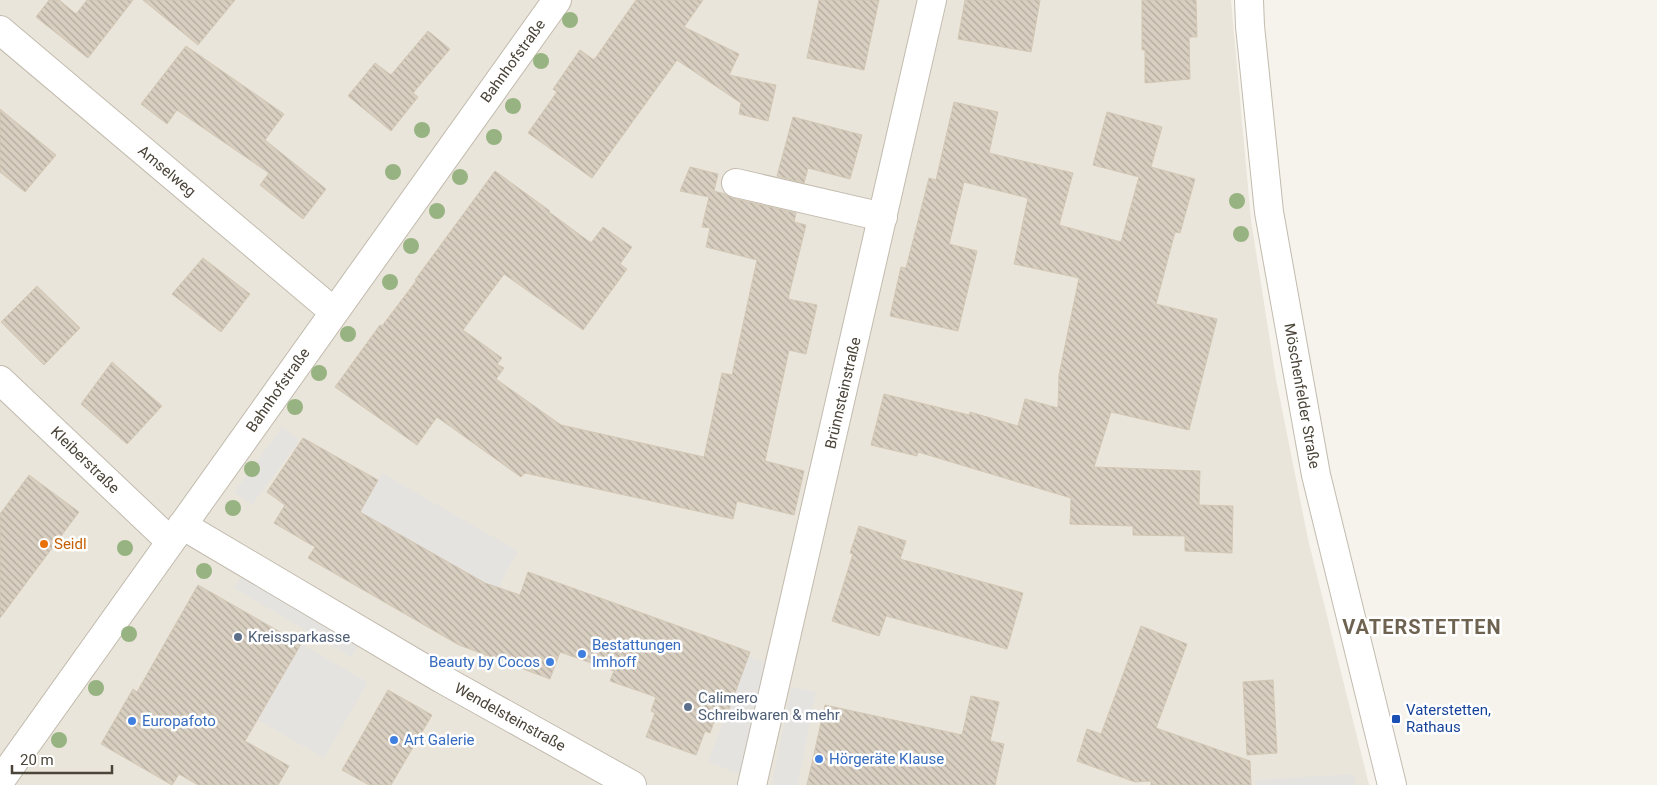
<svg xmlns="http://www.w3.org/2000/svg" width="1657" height="785" viewBox="0 0 1657 785" font-family="Roboto,sans-serif">
<style>
.residential{fill:#eae5da}
.parking{fill:#e5e3e0}
.building{fill:url(#building-back-hatch);stroke:#d3c7b4}
.lines{fill:none;stroke-linecap:round;stroke-linejoin:round}
.minor-casing{stroke:#c2bbae;stroke-width:30}
.minor{stroke:#fff;stroke-width:28}
.tree{fill:#97b381}
.food-dot{fill:#e8710a;stroke:#fff;stroke-width:2}
.service-dot{fill:#5c6f8a;stroke:#fff;stroke-width:2}
.shop-dot{fill:#3f7fe0;stroke:#fff;stroke-width:2}
.transit-dot{fill:#1a4fb4;stroke:#fff;stroke-width:2}
.labels{text-anchor:middle;stroke-width:5;stroke-linejoin:round;paint-order:stroke}
.street-label{font-size:15px;fill:#4b4439;stroke:#fff}
.food-label{font-size:15px;fill:#c56008;stroke:#fff;text-anchor:start}
.service-label{font-size:15px;fill:#4e5e75;stroke:#fff;text-anchor:start}
.shop-label{font-size:15px;fill:#366cbe;stroke:#fff;text-anchor:start}
.transit-label{font-size:15px;fill:#164399;stroke:#fff;text-anchor:start}
.district-label{font-size:20px;font-weight:bold;letter-spacing:1px;fill:#6e6250;stroke:#fff}
</style>
<defs>
<pattern id="building-back-hatch" width="6" height="6" patternUnits="userSpaceOnUse" patternTransform="scale(1.25)"><rect width="6" height="6" fill="#d8cfc1"/><path d="M-1 5l2 2M0 0l6 6M5-1l2 2" fill="none" stroke="#b1aa9e"/></pattern>
</defs>
<rect width="100%" height="100%" fill="#f6f3ec"/>
<!-- residential -->
<path class="residential" d="M0 0H1231L1251 220 1276 379 1308 539 1369 785H0Z"/>
<!-- parking -->
<path class="parking" d="M282 427 300 440 252 505 234 492Z
M382 473 518 551 497 590 360 512Z
M241 577 358 646 351 657 234 588Z
M301 644 368 682 324 758 258 720Z
M748 656 767 663 744 776 708 762Z
M791 687 816 692 798 785H772Z
M1354 774 1356 785H1255V780Z"/>
<!-- building -->
<path class="building" d="M49 0H59L76 14 87 0H133L88 58 36 17Z
M143 0H235L198 45Z
M636 0H703L684 27 739 54 729 75 776 85 768 121 739 114 741 103 677 60 592 178 528 133 557 92 553 89 580 50 594 60Z
M819 0H879L864 70 807 58Z
M965 0H1040L1031 52 958 39Z
M1142 0H1196L1197 37H1189L1190 79 1145 83V50H1142Z
M428 31 450 49 413 93 418 97 391 131 348 96 375 63 391 75Z
M186 46 284 114 265 140 326 189 303 219 260 185 269 173 177 110 167 124 141 104Z
M954 102 998 112 989 153 1073 173 1059 225 1121 242 1139 177 1093 165 1107 112 1162 127 1151 167 1195 179 1180 233 1175 232 1156 304 1217 319 1189 430 1111 412 1094 467 1200 471 1199 505 1233 506 1232 553 1185 551V536L1133 535V526L1070 524 1071 498 918 452 917 456 871 445 884 394 969 415 970 412 1018 426 1025 399 1058 408 1059 375 1079 278 1014 264 1028 198 964 182 949 244 977 251 958 331 890 316 901 267 906 268 929 178 936 180Z
M0 109 56 155 25 192 0 172Z
M793 117 862 135 850 179 808 168 804 183 777 176Z
M690 167 718 174 714 191 725 194 732 198 796 213 794 222 806 225 788 299 817 305 806 354 789 350 765 461 804 471 794 515 737 501 733 519 525 473 521 477 437 417 417 445 335 387 380 325 382 326 416 281 415 280 495 171 550 211 549 212 591 243 603 227 632 247 620 264 627 269 583 330 504 274 463 330 502 358 497 364 504 368 496 379 561 425 704 457 722 373 732 375 757 260 706 247 710 228 702 227 709 197 680 191Z
M203 258 250 294 221 332 172 294Z
M37 286 80 328 44 365 1 322Z
M112 362 162 406 127 444 81 404Z
M303 438 378 480 360 512 485 583 520 595 528 572 750 652 728 712 719 708 710 733 705 731 696 755 646 737 655 713 651 711 656 697 610 681 614 671 560 652 550 679 459 645 308 558 315 547 274 523 285 505 267 492Z
M29 475 79 512 0 618V514Z
M859 526 906 541 900 559 1023 593 1007 649 886 616 879 636 832 621 853 554 850 553Z
M198 585 301 644 245 741 289 766 278 785H198L179 774 172 785 101 744 133 689 137 692Z
M1141 626 1187 644 1156 728 1250 761 1251 785H1151V781L1135 782 1077 761 1087 729 1101 734Z
M1273 680 1277 753 1247 755 1243 682Z
M388 690 432 715 391 785H369L342 770Z
M971 696 999 702 990 741 1004 744 995 785H807L825 705 962 735Z"/>
<g class="lines">
<!-- minor casing -->
<g class="minor-casing">
<path id="minor" d="M1249 0 1250 26 1269 212 1316 475 1392 785
M0 30 333 311
M736 183 883 217
M0 380 170 541
M182 525 442 679 632 785
M0 781 557 0
M752 785 932 0"/>
</g>
<!-- minor -->
<use href="#minor" class="minor"/>
</g>
<!-- trees -->
<g class="tree">
<circle cx="570" cy="20" r="8"/>
<circle cx="541" cy="61" r="8"/>
<circle cx="513" cy="106" r="8"/>
<circle cx="422" cy="130" r="8"/>
<circle cx="494" cy="137" r="8"/>
<circle cx="393" cy="172" r="8"/>
<circle cx="460" cy="177" r="8"/>
<circle cx="1237" cy="201" r="8"/>
<circle cx="437" cy="211" r="8"/>
<circle cx="1241" cy="234" r="8"/>
<circle cx="411" cy="246" r="8"/>
<circle cx="390" cy="282" r="8"/>
<circle cx="348" cy="334" r="8"/>
<circle cx="319" cy="373" r="8"/>
<circle cx="295" cy="407" r="8"/>
<circle cx="252" cy="469" r="8"/>
<circle cx="233" cy="508" r="8"/>
<circle cx="125" cy="548" r="8"/>
<circle cx="204" cy="571" r="8"/>
<circle cx="129" cy="634" r="8"/>
<circle cx="96" cy="688" r="8"/>
<circle cx="59" cy="740" r="8"/>
</g>
<!-- markers -->
<circle class="food-dot" cx="44" cy="544" r="5"/>
<g class="service-dot">
<circle cx="238" cy="637" r="5"/>
<circle cx="688" cy="707" r="5"/>
</g>
<g class="shop-dot">
<circle cx="582" cy="654" r="5"/>
<circle cx="550" cy="662" r="5"/>
<circle cx="132" cy="721" r="5"/>
<circle cx="394" cy="740" r="5"/>
<circle cx="819" cy="759" r="5"/>
</g>
<rect class="transit-dot" x="1391" y="714" width="10" height="10" rx="2.5"/>
<g class="labels">
<!-- street labels -->
<g class="street-label">
<text transform="translate(513 61) rotate(-54)" y="5">Bahnhofstraße</text>
<text transform="translate(167 171) rotate(40)" y="5">Amselweg</text>
<text transform="translate(278 390) rotate(-55)" y="5">Bahnhofstraße</text>
<text transform="translate(843 393) rotate(-77)" y="5">Brünnsteinstraße</text>
<text transform="translate(1302 396) rotate(80)" y="5">Möschenfelder Straße</text>
<text transform="translate(85 460) rotate(44)" y="5">Kleiberstraße</text>
<text transform="translate(510 717) rotate(29)" y="5">Wendelsteinstraße</text>
</g>
<!-- food labels -->
<g class="food-label">
<text x="54" y="549">Seidl</text>
</g>
<!-- service labels -->
<g class="service-label">
<text x="248" y="642">Kreissparkasse</text>
<text x="698" y="703">Calimero<tspan x="698" dy="17">Schreibwaren &amp; mehr</tspan></text>
</g>
<!-- shop labels -->
<g class="shop-label">
<text x="592" y="650">Bestattungen<tspan x="592" dy="17">Imhoff</tspan></text>
<text x="540" y="667" text-anchor="end">Beauty by Cocos</text>
<text x="142" y="726">Europafoto</text>
<text x="404" y="745">Art Galerie</text>
<text x="829" y="764">Hörgeräte Klause</text>
</g>
<!-- transit labels -->
<g class="transit-label">
<text x="1406" y="715">Vaterstetten,<tspan x="1406" dy="17">Rathaus</tspan></text>
</g>
<!-- district labels -->
<g class="district-label">
<text x="1422" y="634">VATERSTETTEN</text>
</g>
</g>
<!-- scale -->
<path d="M12 765v8h100v-8" fill="none" stroke="#4b4439" stroke-width="2.5"/>
<text x="20" y="765" font-size="15" fill="#4b4439" stroke="#ffffff" stroke-width="4" paint-order="stroke">20 m</text>
</svg>
